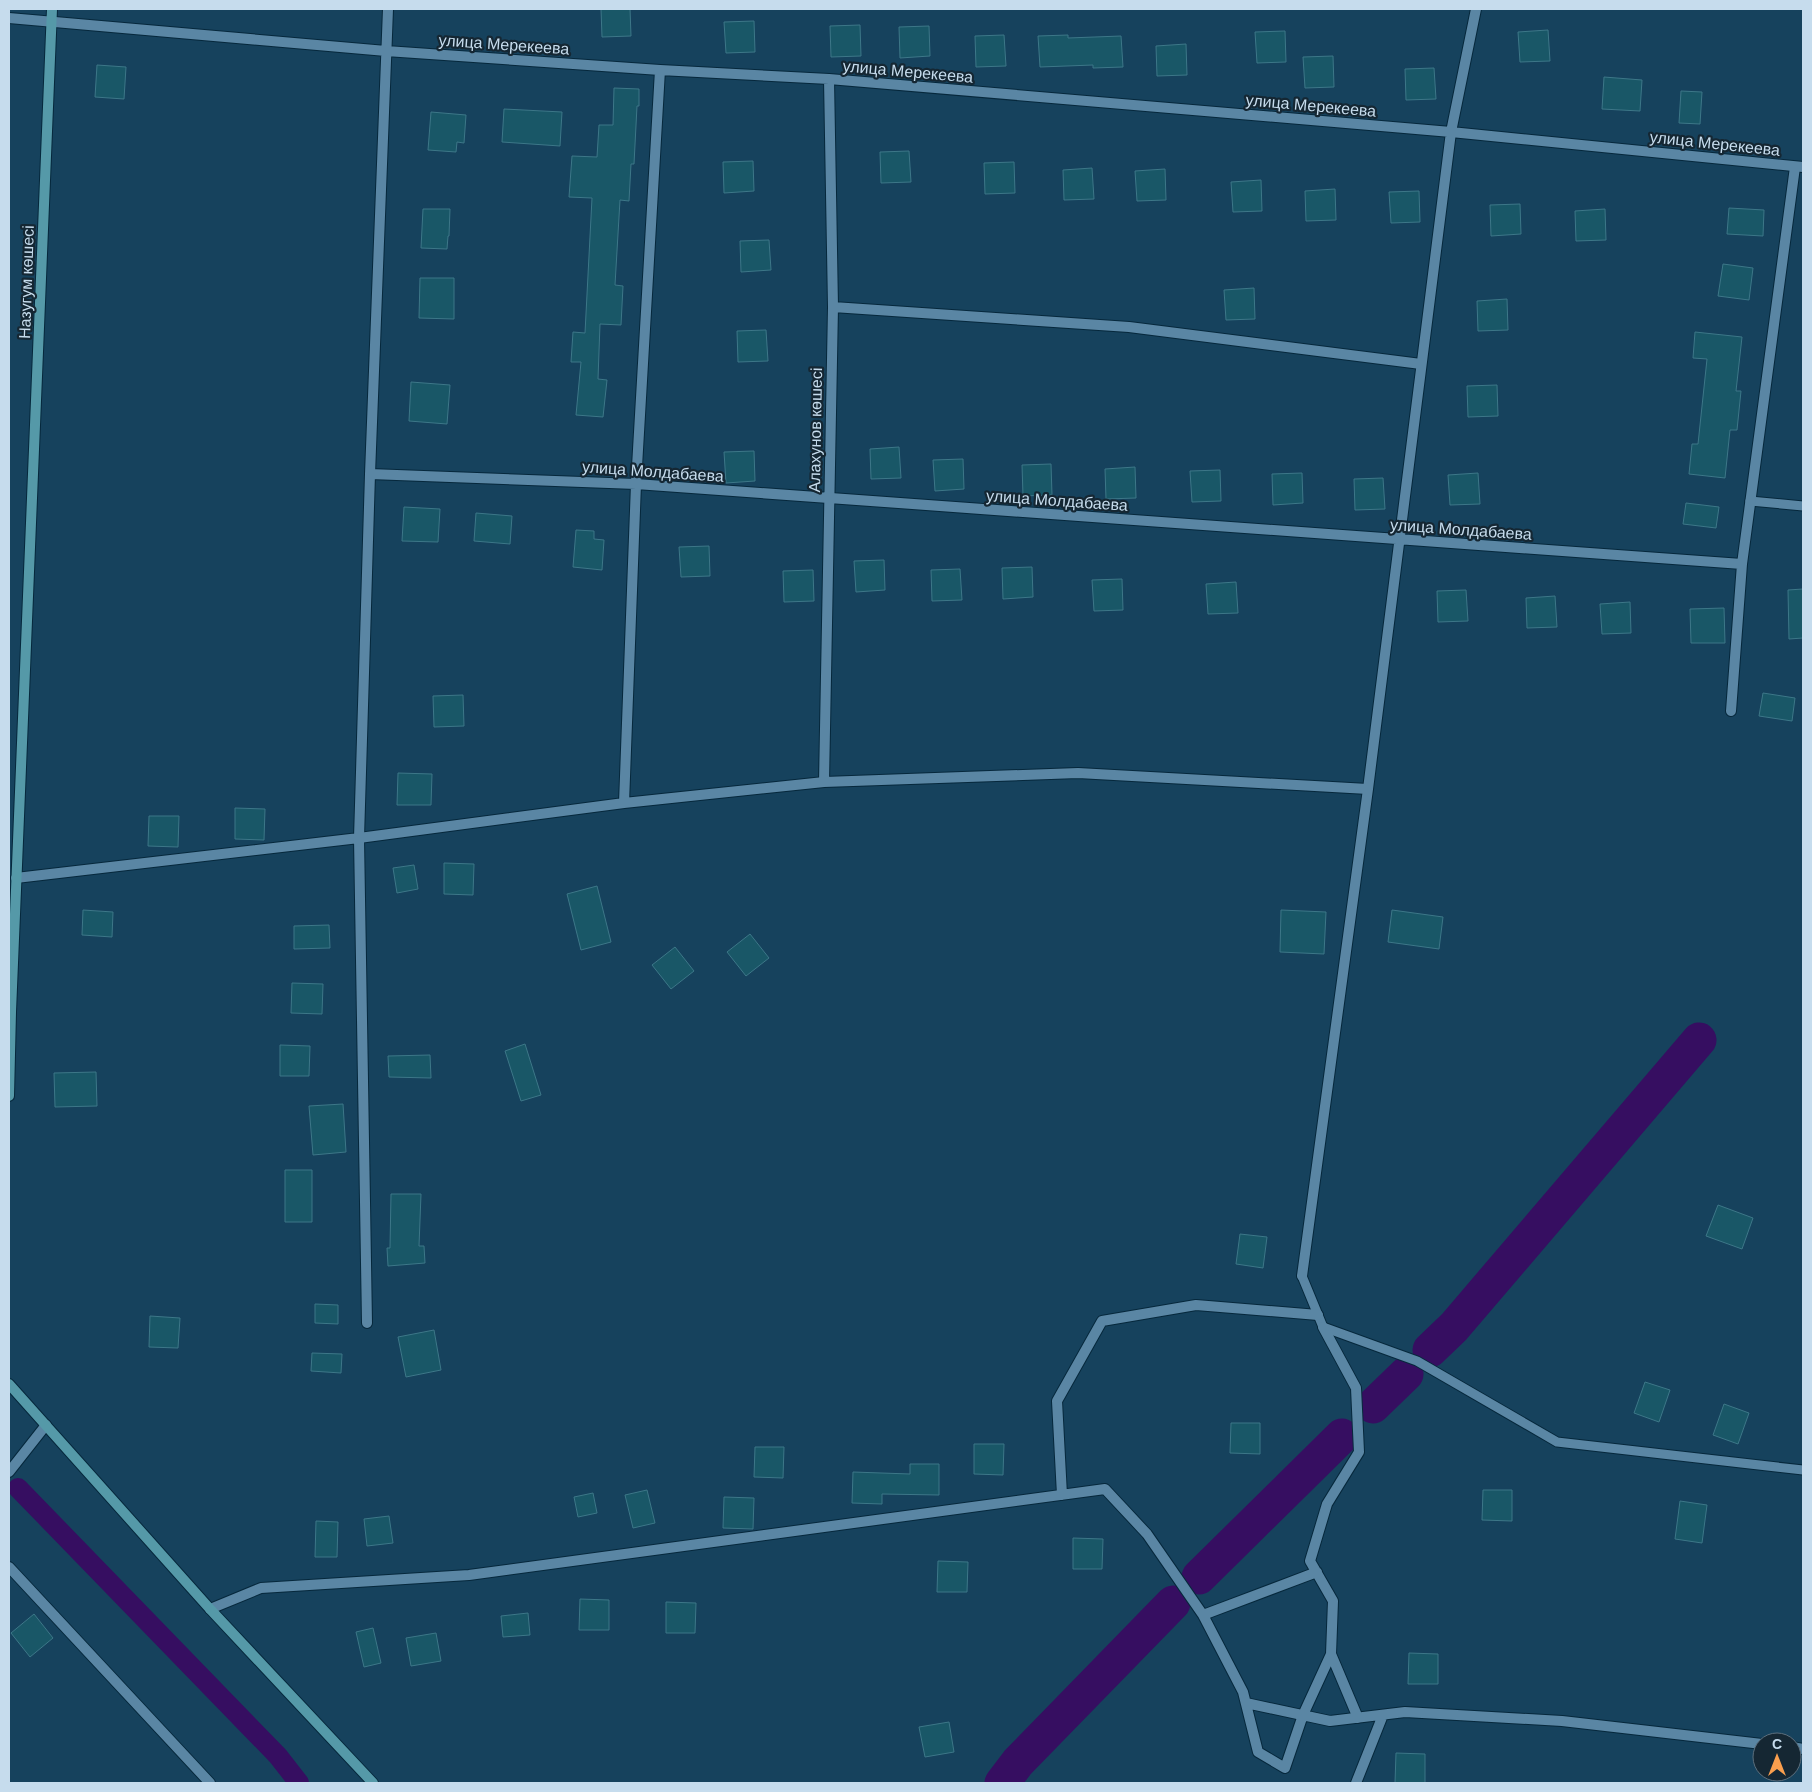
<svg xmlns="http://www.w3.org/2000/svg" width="1812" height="1792" viewBox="0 0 1812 1792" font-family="Helvetica,sans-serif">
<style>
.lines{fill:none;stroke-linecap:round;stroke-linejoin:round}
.canal{stroke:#360e61;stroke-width:20}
.river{stroke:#360e61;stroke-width:35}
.building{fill:#195767;stroke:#3d7788}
.lane-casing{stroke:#06283c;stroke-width:11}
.street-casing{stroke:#06283c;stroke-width:12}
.secondary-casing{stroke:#06283c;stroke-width:12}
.lane{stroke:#5a86a4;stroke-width:9}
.street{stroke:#5a86a4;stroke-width:10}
.secondary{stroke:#5599a8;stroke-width:10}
.labels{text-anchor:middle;stroke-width:4.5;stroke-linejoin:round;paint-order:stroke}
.street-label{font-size:16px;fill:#c6dced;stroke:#152733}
</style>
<rect width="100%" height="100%" fill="#16425d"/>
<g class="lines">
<!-- canal -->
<path class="canal" d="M18 1488 278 1756 299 1783"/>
<!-- river -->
<path class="river" d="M1430 1350 1454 1327 1699 1040
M1373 1406 1406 1374
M1199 1577 1342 1436
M1002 1783 1018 1762 1173 1603"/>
</g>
<!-- building -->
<path class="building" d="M601 9H630L631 36 602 37Z
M754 21 755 52 726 53 724 22Z
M860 25 861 56 831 57 830 26Z
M929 26 930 56 900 58 899 27Z
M1548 30 1550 61 1520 62 1518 32Z
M1285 31 1286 62 1257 63 1255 32Z
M1004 35 1006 66 976 67 975 36Z
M1068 35V38L1121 36 1123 67 1093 68V65L1040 67 1038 36Z
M1186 44 1187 75 1157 76 1156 46Z
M1333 56 1334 87 1305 88 1303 57Z
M97 65 126 67 124 99 95 97Z
M1434 68 1436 99 1406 100 1405 69Z
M1604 77 1642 80 1640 111 1602 109Z
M614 88 639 89V106H637L634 164H631L629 201 620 200 615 285 623 286 621 325 600 324 598 379 607 380 603 417 576 415 581 362H571L573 332 585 333 592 198 569 197 572 156 597 157 599 125H613Z
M1681 91 1702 92 1700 124 1679 123Z
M504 109 562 112 560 146 502 142Z
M431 112 466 115 464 143 457 142 456 152 428 150Z
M909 151 911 182 881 183 880 152Z
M753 161 754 191 724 193 723 162Z
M1014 162 1015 193 985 194 984 163Z
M1092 168 1094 199 1064 200 1063 170Z
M1165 169 1166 200 1137 201 1135 171Z
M1261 180 1262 211 1233 212 1231 182Z
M1335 189 1336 220 1306 221 1305 191Z
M1419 191 1420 222 1391 223 1389 192Z
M1520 204 1521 234 1491 236 1490 205Z
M1729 208 1764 210 1763 236 1727 234Z
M423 209H450L449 236H448L447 249 421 248Z
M1605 209 1606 240 1576 241 1575 211Z
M769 240 771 270 741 272 740 241Z
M1723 264 1753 268 1749 300 1718 296Z
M420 278H454V319L419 318Z
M1254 288 1255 319 1226 320 1224 290Z
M1507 299 1508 330 1478 331 1477 301Z
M766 330 768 361 738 362 737 331Z
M1695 332 1742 337 1736 391H1741L1737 430H1730L1725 478 1689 474 1692 444H1698L1707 359 1693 358Z
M411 382 450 385 447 424 409 421Z
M1497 385 1498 416 1468 417 1467 386Z
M899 447 901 478 871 479 870 449Z
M754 451 755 481 726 483 724 452Z
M963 459 964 489 935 491 933 460Z
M1051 464 1052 495 1023 496 1022 465Z
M1135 467 1136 498 1106 499 1105 469Z
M1220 470 1221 501 1192 502 1190 471Z
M1302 473 1303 503 1273 505 1272 474Z
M1478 473 1480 504 1450 505 1448 475Z
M1383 478 1385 509 1355 510 1354 479Z
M1686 503 1719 507 1716 528 1683 524Z
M404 507 440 509 438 542 402 541Z
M476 513 512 516 510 544 474 541Z
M576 530 594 531V539L604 540 602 570 573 567Z
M709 546 710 576 681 577 679 547Z
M884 560 885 590 856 592 854 561Z
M1032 567 1033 597 1003 599 1002 568Z
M960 569 962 600 932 601 931 570Z
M813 570 814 601 784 602 783 571Z
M1122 579 1123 610 1094 611 1092 580Z
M1236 582 1238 613 1208 614 1206 584Z
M1803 589V638L1789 639 1788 590Z
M1466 590 1468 621 1438 622 1437 591Z
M1555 596 1557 627 1527 628 1526 598Z
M1630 602 1631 633 1602 634 1600 604Z
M1724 608 1725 643H1691L1690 609Z
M1763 693 1795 698 1792 721 1759 716Z
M463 695 464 726 434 727 433 696Z
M398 773 432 774 431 805H397Z
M235 808 265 809 264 840 235 839Z
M149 816H179L178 847 148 846Z
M444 863 474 864 473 895 444 894Z
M414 865 418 889 397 893 393 868Z
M597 886 611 942 581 950 567 894Z
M83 910 113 912 112 937 82 935Z
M1281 910 1326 912 1324 954 1280 952Z
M1392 910 1443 917 1439 949 1388 942Z
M329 925 330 948 294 949V926Z
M750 934 769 958 746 976 727 952Z
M675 947 694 971 671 989 652 965Z
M292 983 323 984 322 1014 291 1013Z
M525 1044 541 1095 521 1101 505 1051Z
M280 1045 310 1046 309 1076H280Z
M430 1055 431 1078 389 1077 388 1056Z
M96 1072 97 1106 55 1107 54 1073Z
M343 1104 346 1152 313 1155 309 1106Z
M285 1170H312V1222H285Z
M391 1194H421L419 1246H424L425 1263 388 1266 387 1248H390Z
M1718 1205 1753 1218 1742 1249 1706 1236Z
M1240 1234 1267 1237 1263 1268 1236 1264Z
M315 1304 338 1305V1324L315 1323Z
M150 1316 180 1318 178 1348 149 1347Z
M434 1330 441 1370 406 1377 398 1337Z
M312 1353 342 1354 341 1373 311 1371Z
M1645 1382 1670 1390 1659 1422 1634 1413Z
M1724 1404 1749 1413 1738 1444 1713 1435Z
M1231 1423H1260V1454L1230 1453Z
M974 1444H1004L1003 1475 974 1474Z
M755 1447H784L783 1478 754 1477Z
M910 1464H939V1495L882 1494V1504L852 1503 853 1472 910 1474Z
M647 1490 655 1523 633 1528 625 1495Z
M1483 1490H1512V1521L1482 1520Z
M593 1493 597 1513 578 1517 574 1497Z
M724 1497 754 1498 753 1529 723 1528Z
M1680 1501 1707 1505 1702 1543 1675 1539Z
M389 1516 393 1543 367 1546 364 1519Z
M316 1521 338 1522 337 1557H315Z
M1073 1538 1103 1539 1102 1569H1073Z
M938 1561 968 1562 967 1592H937Z
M580 1599 609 1600V1630H579Z
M666 1602 696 1603 695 1633H666Z
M528 1613 530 1635 503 1637 501 1616Z
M34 1614 53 1638 30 1657 11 1633Z
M373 1628 381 1663 364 1667 356 1632Z
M436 1633 441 1661 411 1666 406 1638Z
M1409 1653 1438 1654V1684H1408Z
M949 1722 954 1752 925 1757 919 1727Z
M1396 1753 1425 1754V1783H1395Z"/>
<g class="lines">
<!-- lane casing -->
<g class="lane-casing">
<path id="lane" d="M1750 501 1803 506
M1302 1276 1323 1327 1417 1361 1557 1442 1803 1470"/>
</g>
<!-- street casing -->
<g class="street-casing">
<path id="street" d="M9 18 386 51 660 70 829 79 1451 132 1803 167
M833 307 1129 327 1421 364
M370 474 636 484 1742 564
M1731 711 1742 564 1795 167
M824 782 833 307 829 79
M624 803 636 484 660 70
M16 878 359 838 624 803 824 782 1078 773 1368 789
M1302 1276 1368 789 1451 132 1476 9
M367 1323 359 838 370 474 388 9
M1323 1327 1356 1388 1359 1452 1327 1504 1310 1561 1333 1601 1331 1654 1358 1718
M9 1472 46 1425
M1062 1495 1057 1401 1102 1321 1196 1305 1318 1315
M9 1567 210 1783
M210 1609 261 1588 469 1575 1105 1489 1147 1534 1203 1615 1243 1692 1258 1752 1285 1768 1303 1715 1331 1654
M1203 1615 1317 1572
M1246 1703 1330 1721 1405 1712 1562 1721 1762 1744
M1792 1747 1803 1749
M1356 1783 1383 1715"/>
</g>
<!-- secondary casing -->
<g class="secondary-casing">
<path id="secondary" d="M9 1096 11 1012 52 9
M9 1384 210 1609 373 1783"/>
</g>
<!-- lane -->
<use href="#lane" class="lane"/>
<!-- street -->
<use href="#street" class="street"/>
<!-- secondary -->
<use href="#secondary" class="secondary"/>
</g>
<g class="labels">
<!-- street labels -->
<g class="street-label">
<text transform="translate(504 44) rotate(4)" y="6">улица Мерекеева</text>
<text transform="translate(908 71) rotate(5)" y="6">улица Мерекеева</text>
<text transform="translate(1311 105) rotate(5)" y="6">улица Мерекеева</text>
<text transform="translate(1715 143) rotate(6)" y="6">улица Мерекеева</text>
<text transform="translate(26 282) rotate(-88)" y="6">Назугум көшесі</text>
<text transform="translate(815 430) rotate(-89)" y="6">Алахунов көшесі</text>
<text transform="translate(653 471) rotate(4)" y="6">улица Молдабаева</text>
<text transform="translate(1057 500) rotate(4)" y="6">улица Молдабаева</text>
<text transform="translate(1461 529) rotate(4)" y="6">улица Молдабаева</text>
</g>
</g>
<!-- border -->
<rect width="1812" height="1792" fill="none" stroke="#c6dced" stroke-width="20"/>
<!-- north arrow -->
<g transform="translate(1777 1757)"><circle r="24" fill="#152733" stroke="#5c6f7d"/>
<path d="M0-4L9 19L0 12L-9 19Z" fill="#fa9f4e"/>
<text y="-8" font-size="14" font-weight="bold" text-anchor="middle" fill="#c6dced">С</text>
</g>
</svg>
